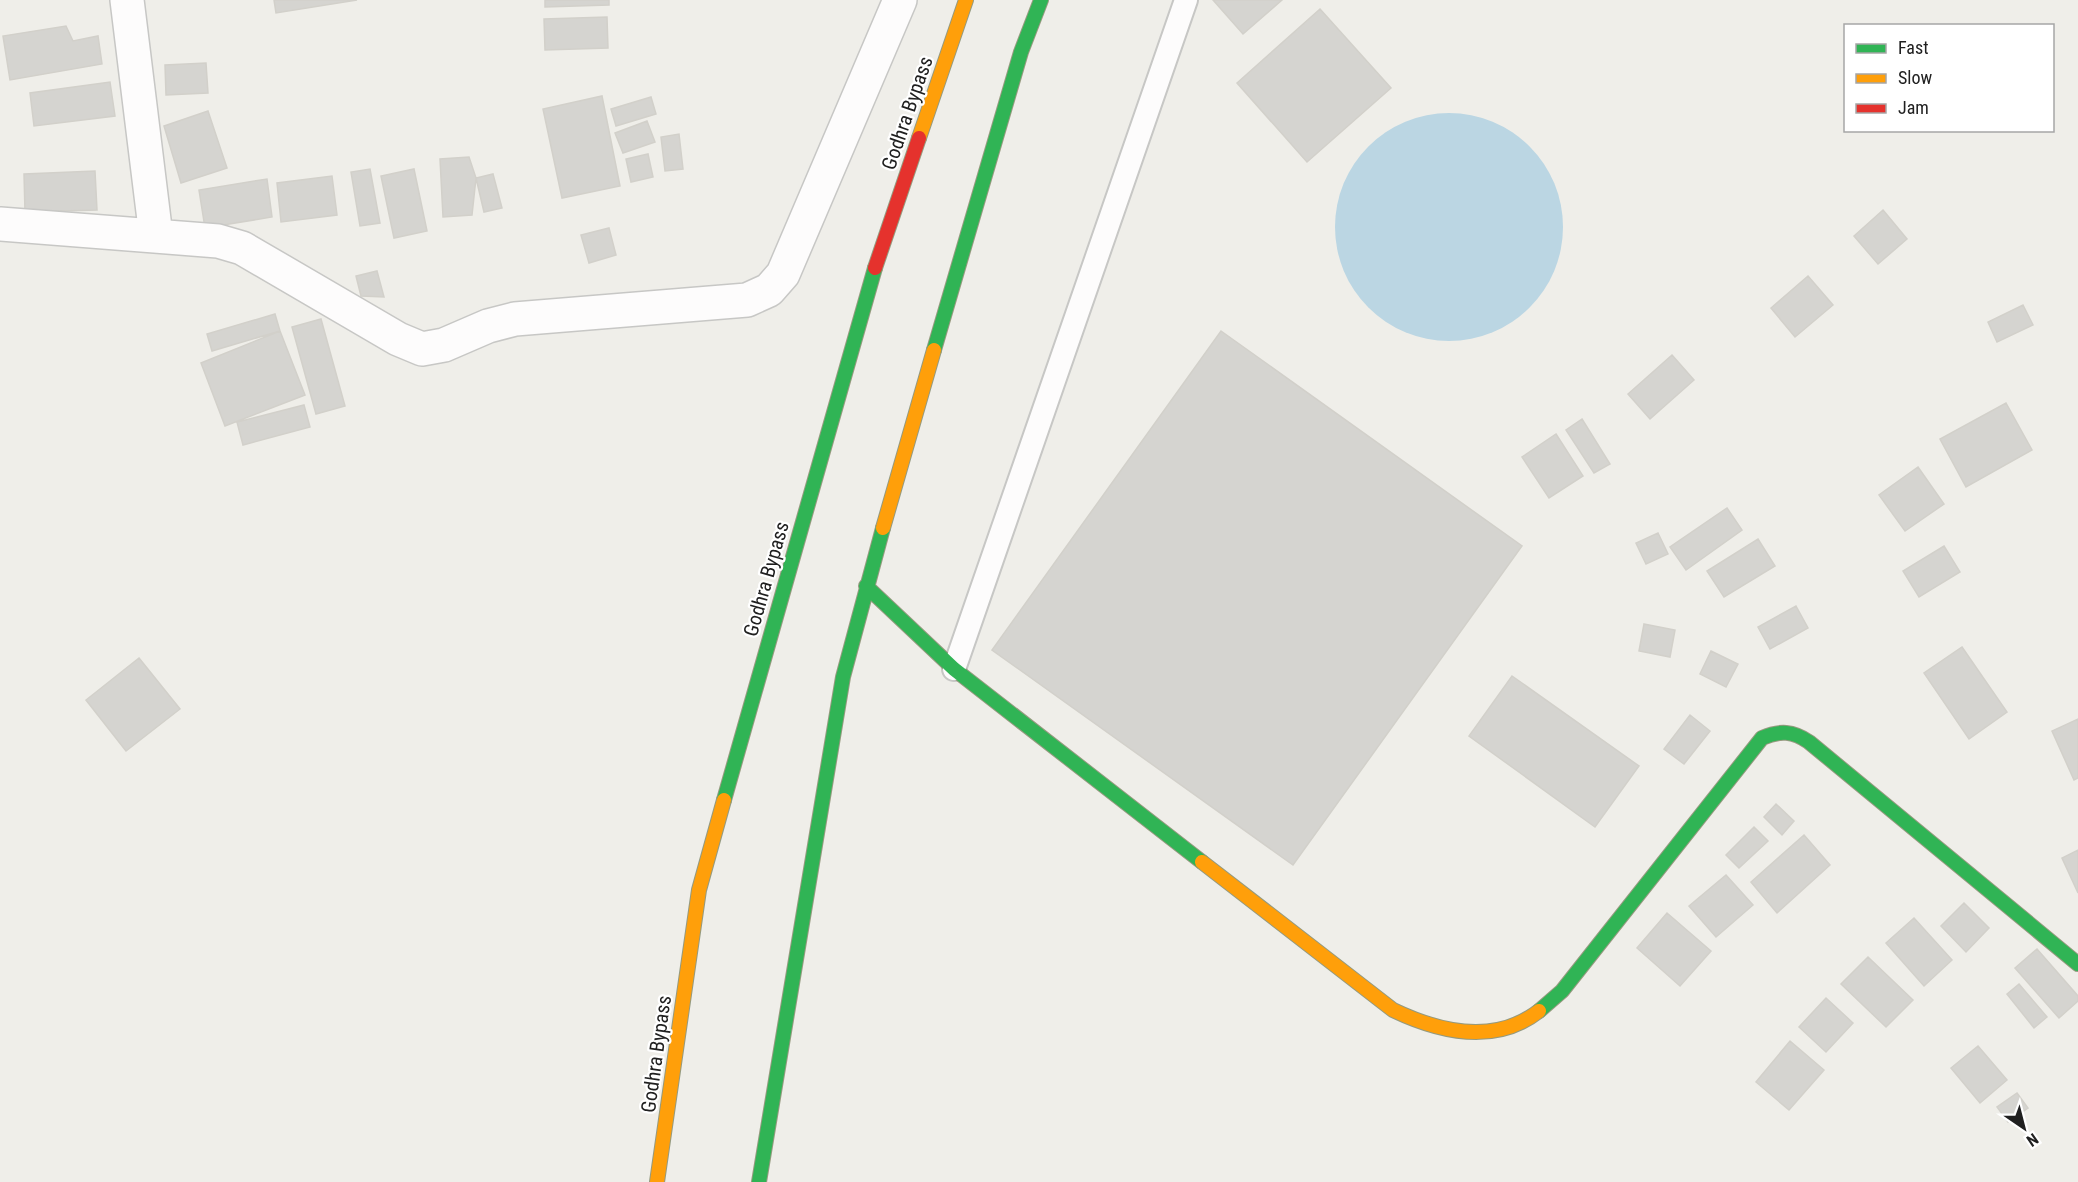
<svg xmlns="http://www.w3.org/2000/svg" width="2078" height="1182" viewBox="0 0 2078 1182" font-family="'Roboto Condensed',sans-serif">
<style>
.water{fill:#bbd6e3}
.building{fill:#d5d4d0;stroke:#d2d0ca;stroke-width:1.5}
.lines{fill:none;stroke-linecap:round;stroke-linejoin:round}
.lane-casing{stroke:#c7c7c5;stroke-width:26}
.street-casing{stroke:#c7c7c5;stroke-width:36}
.fast-casing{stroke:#959a7f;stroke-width:16}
.slow-casing{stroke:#959a7f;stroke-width:16}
.jam-casing{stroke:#959a7f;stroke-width:16}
.lane{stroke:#fdfcfc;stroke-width:22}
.street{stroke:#fdfcfc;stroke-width:33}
.fast{stroke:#30b455;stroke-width:14}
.slow{stroke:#ff9f0a;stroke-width:14}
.jam{stroke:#e5322d;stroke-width:14}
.labels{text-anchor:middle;stroke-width:4.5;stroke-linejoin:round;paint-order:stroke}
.street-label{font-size:20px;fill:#202020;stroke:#fff}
</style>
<rect width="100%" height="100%" fill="#efeee9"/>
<!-- water -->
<path class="water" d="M1335 227a114 114 0 1 1 228 0a114 114 0 1 1-228 0Z"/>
<!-- building -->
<path class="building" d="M274 0H357L276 13Z
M545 0H609V5L545 7Z
M1213 0H1282L1243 34Z
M1320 9 1391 88 1307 162 1237 83Z
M607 17 608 48 545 50 544 19Z
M66 26 73 41 98 36 102 64 10 80 3 36Z
M206 63 208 93 166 95 165 65Z
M110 82 115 116 34 126 30 93Z
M602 96 620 186 562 198 543 109Z
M651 97 656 114 616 126 611 109Z
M208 111 227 168 181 183 164 126Z
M647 121 655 142 623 153 615 133Z
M679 134 683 169 665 171 661 137Z
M648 154 653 177 631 182 626 159Z
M469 157 476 178 472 215 443 217 440 159Z
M370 169 380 223 360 226 351 172Z
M414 169 427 231 394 238 381 176Z
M95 171 97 210 25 212 24 174Z
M493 174 502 208 484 212 476 178Z
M332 176 337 215 281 222 277 183Z
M267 179 272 217 205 228 199 190Z
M1883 210 1907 239 1878 264 1854 236Z
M609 228 616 255 589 263 581 235Z
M377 271 384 297 361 296 356 276Z
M1808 276 1833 305 1795 337 1771 308Z
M2023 305 2033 325 1997 342 1988 322Z
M275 314 280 331 212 351 207 334Z
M321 319 345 406 316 414 292 327Z
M280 331 305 395 225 426 201 363Z
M1221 331 1522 546 1293 865 992 650Z
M1672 355 1694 380 1650 419 1628 394Z
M2006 403 2032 450 1966 487 1940 439Z
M304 405 310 427 243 445 237 422Z
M1582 419 1610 464 1594 473 1566 430Z
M1556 434 1583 476 1549 498 1522 457Z
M1918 467 1944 504 1905 531 1879 495Z
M1727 508 1742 530 1686 570 1670 547Z
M1658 533 1668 554 1646 564 1636 543Z
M1758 539 1775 566 1724 597 1707 571Z
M1944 546 1960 572 1919 597 1903 571Z
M1796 606 1808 628 1770 649 1758 627Z
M1644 624 1675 630 1670 657 1639 651Z
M1962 647 2007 712 1969 739 1924 673Z
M1711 651 1738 664 1726 687 1700 674Z
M139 658 180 709 126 751 86 700Z
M1512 676 1639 766 1595 827 1469 736Z
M1690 715 1710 731 1684 764 1664 749Z
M2078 719V778L2074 780 2052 731Z
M1776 804 1794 821 1782 835 1764 817Z
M1754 827 1768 841 1739 868 1726 855Z
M1804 835 1830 865 1777 913 1751 882Z
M2078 850V893L2062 858Z
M1726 875 1753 905 1716 937 1689 906Z
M1964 903 1989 928 1966 952 1941 926Z
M1667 913 1711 951 1680 986 1637 948Z
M1914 918 1952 960 1924 986 1886 943Z
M2037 949 2078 996V1001L2059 1018 2015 968Z
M1868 957 1913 1000 1886 1027 1841 984Z
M2019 984 2047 1017 2034 1028 2007 994Z
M1826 998 1853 1023 1826 1052 1799 1027Z
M1790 1041 1824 1070 1789 1110 1756 1082Z
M1978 1046 2007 1080 1980 1103 1951 1068Z
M2017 1093 2028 1108 2008 1122 1997 1107Z"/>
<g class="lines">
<!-- lane casing -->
<g class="lane-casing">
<path id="lane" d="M954 669 1186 0"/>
</g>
<!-- street casing -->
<g class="street-casing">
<path id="street" d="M127 0 156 236
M0 224 218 241 242 248 398 339 422 349 444 345 488 326 515 319 747 300 769 290 783 274 900 0"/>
</g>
<!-- fast casing -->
<g class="fast-casing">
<path id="fast" d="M934 350 1021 52 1041 0
M866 586 954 669 1202 862
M724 800 875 268
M1539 1011 1562 991 1762 738C1780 730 1793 731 1809 742L2078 964
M759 1182 843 677 883 528"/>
</g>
<!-- slow casing -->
<g class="slow-casing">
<path id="slow" d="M919 138 966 0
M883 528 934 350
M1202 862 1393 1010C1439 1032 1494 1046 1539 1011
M657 1182 699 890 724 800"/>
</g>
<!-- jam casing -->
<g class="jam-casing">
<path id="jam" d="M875 268 919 138"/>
</g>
<!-- lane -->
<use href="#lane" class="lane"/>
<!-- street -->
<use href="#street" class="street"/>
<!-- fast -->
<use href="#fast" class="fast"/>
<!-- slow -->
<use href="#slow" class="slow"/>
<!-- jam -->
<use href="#jam" class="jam"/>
</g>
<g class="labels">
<!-- street labels -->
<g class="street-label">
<text transform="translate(907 113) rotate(-71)" y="7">Godhra Bypass</text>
<text transform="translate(766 579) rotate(-74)" y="7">Godhra Bypass</text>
<text transform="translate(656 1054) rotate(-82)" y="7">Godhra Bypass</text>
</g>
</g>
<!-- legend -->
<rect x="1844" y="24" width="210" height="108" fill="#ffffff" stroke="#a6a6a6" stroke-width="1.5"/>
<rect x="1856" y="44" width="30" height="9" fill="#30b455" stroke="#a6a6a6" stroke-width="1.5"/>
<text x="1898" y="54" font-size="18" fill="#202020">Fast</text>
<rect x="1856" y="74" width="30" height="9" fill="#ff9f0a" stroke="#a6a6a6" stroke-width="1.5"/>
<text x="1898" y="84" font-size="18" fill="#202020">Slow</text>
<rect x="1856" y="104" width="30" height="9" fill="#e5322d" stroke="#a6a6a6" stroke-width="1.5"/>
<text x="1898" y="114" font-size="18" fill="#202020">Jam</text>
<!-- north arrow -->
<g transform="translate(2024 1128) rotate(145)" stroke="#ffffff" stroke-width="4.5" paint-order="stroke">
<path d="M0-4.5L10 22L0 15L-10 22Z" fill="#202020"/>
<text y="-9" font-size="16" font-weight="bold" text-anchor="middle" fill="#202020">N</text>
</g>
</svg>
